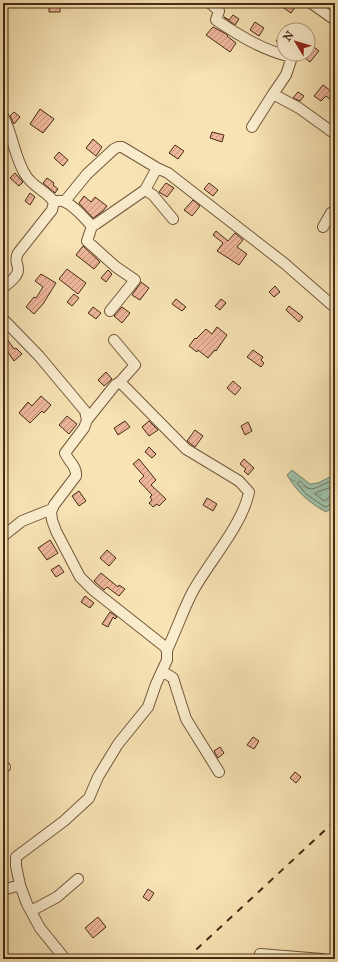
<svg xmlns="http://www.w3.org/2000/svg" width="338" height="962" viewBox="0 0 338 962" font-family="'IM FELL Great Primer',serif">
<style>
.water{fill:url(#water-ripples);stroke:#7c836c}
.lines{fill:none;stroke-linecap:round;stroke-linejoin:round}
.shore{stroke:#73745d;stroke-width:1}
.building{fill:url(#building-hatch);stroke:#482a13}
.minor-casing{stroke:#74583b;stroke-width:12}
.minor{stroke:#faedce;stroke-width:10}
.rail{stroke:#482a13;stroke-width:2;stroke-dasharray:7 7;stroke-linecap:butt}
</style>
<defs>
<pattern id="water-ripples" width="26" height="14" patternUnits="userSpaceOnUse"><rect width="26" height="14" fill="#9ebfa7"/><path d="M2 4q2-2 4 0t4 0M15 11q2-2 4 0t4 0" fill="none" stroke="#839b87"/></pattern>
<pattern id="building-hatch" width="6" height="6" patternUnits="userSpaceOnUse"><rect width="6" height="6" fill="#eeb69a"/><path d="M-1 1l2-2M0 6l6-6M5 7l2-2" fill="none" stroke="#c3947c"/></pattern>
</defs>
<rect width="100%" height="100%" fill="#f7e3b4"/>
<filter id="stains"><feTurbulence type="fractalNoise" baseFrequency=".005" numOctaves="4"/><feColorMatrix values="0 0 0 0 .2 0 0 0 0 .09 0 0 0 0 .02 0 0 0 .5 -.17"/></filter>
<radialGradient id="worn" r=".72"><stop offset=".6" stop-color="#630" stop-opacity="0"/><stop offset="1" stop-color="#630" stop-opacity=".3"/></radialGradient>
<!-- water -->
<path class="water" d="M292 470 310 484 318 483 332 476 335 478C335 491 338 505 326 512 308 502 298 493 287 475Z"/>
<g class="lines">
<!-- shore -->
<path class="shore" d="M335 481C326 480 316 492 307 488 305 486 302 483 300 481L297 483 306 494 325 507 328 506 332 502 335 501
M335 486 317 492 315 494 324 501 330 497 335 496"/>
</g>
<!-- building -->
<path class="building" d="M49 3 60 4V12H49Z
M283 3H298L291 13 281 6Z
M233 15 239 19 235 25 224 17 229 20Z
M255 22 264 28 259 36 250 30Z
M213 27 228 35 227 36 236 43 230 52 206 35Z
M280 36 284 38V47L276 41Z
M314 47 319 51 310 62 305 58Z
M323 85 335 94V103L326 96 321 101 314 96Z
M298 92 304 96 300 101 293 98Z
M40 109 54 119 43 133 30 124Z
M14 112 20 117 14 124 10 116Z
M212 132 224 135 222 142 210 138Z
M93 139 102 147 96 156 86 148Z
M175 145 184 151 178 159 169 153Z
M59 152 68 160 63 166 54 158Z
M15 173 23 182 19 186 10 178Z
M47 178 54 183 53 185 58 189 55 193 43 183Z
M166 183 174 188 167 197 159 192Z
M209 183 218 190 213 196 204 189Z
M30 193 35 197 30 205 25 201Z
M84 196 91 202 95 197 107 206 103 211 93 218 79 203Z
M193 200 200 206 192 216 184 210Z
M216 231 228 241 235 233 243 240 237 247 247 254 239 265 217 251 223 243 213 235Z
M83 246 100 262 94 269 76 255Z
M67 269 86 283 78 294 59 279Z
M108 270 112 274 106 282 101 278Z
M41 274 56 283 43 304 34 314 26 307 34 297 36 298 43 287 35 281Z
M141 282 149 288 140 300 132 295Z
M275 286 280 292 274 297 269 292Z
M74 294 79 298 72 306 67 302Z
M176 299 186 307 182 311 172 304Z
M221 299 226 303 220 310 215 306Z
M289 306 303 317 299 322 286 310Z
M93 307 101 313 96 319 88 313Z
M122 307 130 313 122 323 114 316Z
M217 327 227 335 216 351 215 350 208 358 198 350 197 352 189 346 195 338 196 339 206 329 212 334Z
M3 333 14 349 16 348 22 354 14 361 3 345Z
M253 350 263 357 261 360 264 363 261 367 247 357Z
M106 372 112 379 104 386 98 380Z
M233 381 241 388 235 395 227 388Z
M41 396 51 405 44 413 42 411 30 423 19 413 28 402 32 406Z
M67 416 77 424 69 434 59 425Z
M125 421 130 427 118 435 114 428Z
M149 421 158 430 149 436 142 427Z
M248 422 252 431 245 435 241 426Z
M195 430 203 436 195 447 187 441Z
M149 447 156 454 152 458 145 452Z
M139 459 156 480 151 485 166 499 159 506 157 504 153 507 149 503 152 500 150 497 152 495 139 481 144 476 133 464Z
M244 459 254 468 248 475 244 471 246 469 240 464Z
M79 491 86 501 79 506 72 496Z
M207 498 217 504 213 511 203 505Z
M50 540 58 553 47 560 38 548Z
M107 550 116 558 109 566 100 558Z
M59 565 64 572 56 577 51 570Z
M101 573 118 587 119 585 125 589 119 596 107 587 104 590 94 581Z
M85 596 94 603 90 608 81 602Z
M110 612 117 617 115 619 113 617 108 627 102 624Z
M253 737 259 741 254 749 247 745Z
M220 747 224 753 218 758 214 751Z
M295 772 301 777 296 783 290 778Z
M148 889 154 893 149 901 143 897Z
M98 917 106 927 93 938 85 928Z"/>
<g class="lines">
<!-- minor casing -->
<g class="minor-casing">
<path id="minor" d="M210 3 219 11 216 20C240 36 264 51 292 57L286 75 273 94 299 108 335 134
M311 3 335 20
M3 116C13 135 14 156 25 174 32 187 47 191 54 202L52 210 18 253C14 262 18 262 18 270 18 277 7 284 3 288
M252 127 273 94
M145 190 153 195 173 219
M58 201C69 199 84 218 92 226L96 224 145 190 157 168
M65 201 87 174 114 149 118 147H122L157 168 168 173 284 263 332 305
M92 226 87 241 116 267 135 280 110 311
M323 227 331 213 335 210
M3 319 39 356 85 411 87 420 84 428 65 453C68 461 77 466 76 476L54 505 51 512 52 520 56 531 80 577 93 590 164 646 167 650V660L156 684 148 707 118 744 98 777 89 798 64 821 16 857V866L20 885
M114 340 135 365 120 382
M87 420 115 385 120 382 186 449 239 481 249 492C243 524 209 562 193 591 183 610 176 631 167 650
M3 536 22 521 52 509
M162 671 173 678 186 719 219 772
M3 768 5 767
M3 890 20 885 27 904 40 928 65 959
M31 911 57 897 78 879
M259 959 260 954 322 959"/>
</g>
<!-- minor -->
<use href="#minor" class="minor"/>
<!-- rail -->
<path class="rail" d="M186 959 335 821"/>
</g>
<!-- margin -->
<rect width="338" height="962" fill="none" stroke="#f7e3b4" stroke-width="16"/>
<rect x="4" y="4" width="330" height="954" fill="none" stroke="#482a13" stroke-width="2"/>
<rect x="8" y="8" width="322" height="946" fill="none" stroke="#482a13"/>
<!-- north arrow -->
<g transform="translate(296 42) rotate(308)"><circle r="19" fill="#faedce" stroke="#b39f83"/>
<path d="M0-3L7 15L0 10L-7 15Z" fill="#8f2418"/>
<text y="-6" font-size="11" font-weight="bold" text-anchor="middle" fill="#482a13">N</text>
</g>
<rect width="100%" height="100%" filter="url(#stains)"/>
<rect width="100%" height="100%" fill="url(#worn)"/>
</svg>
